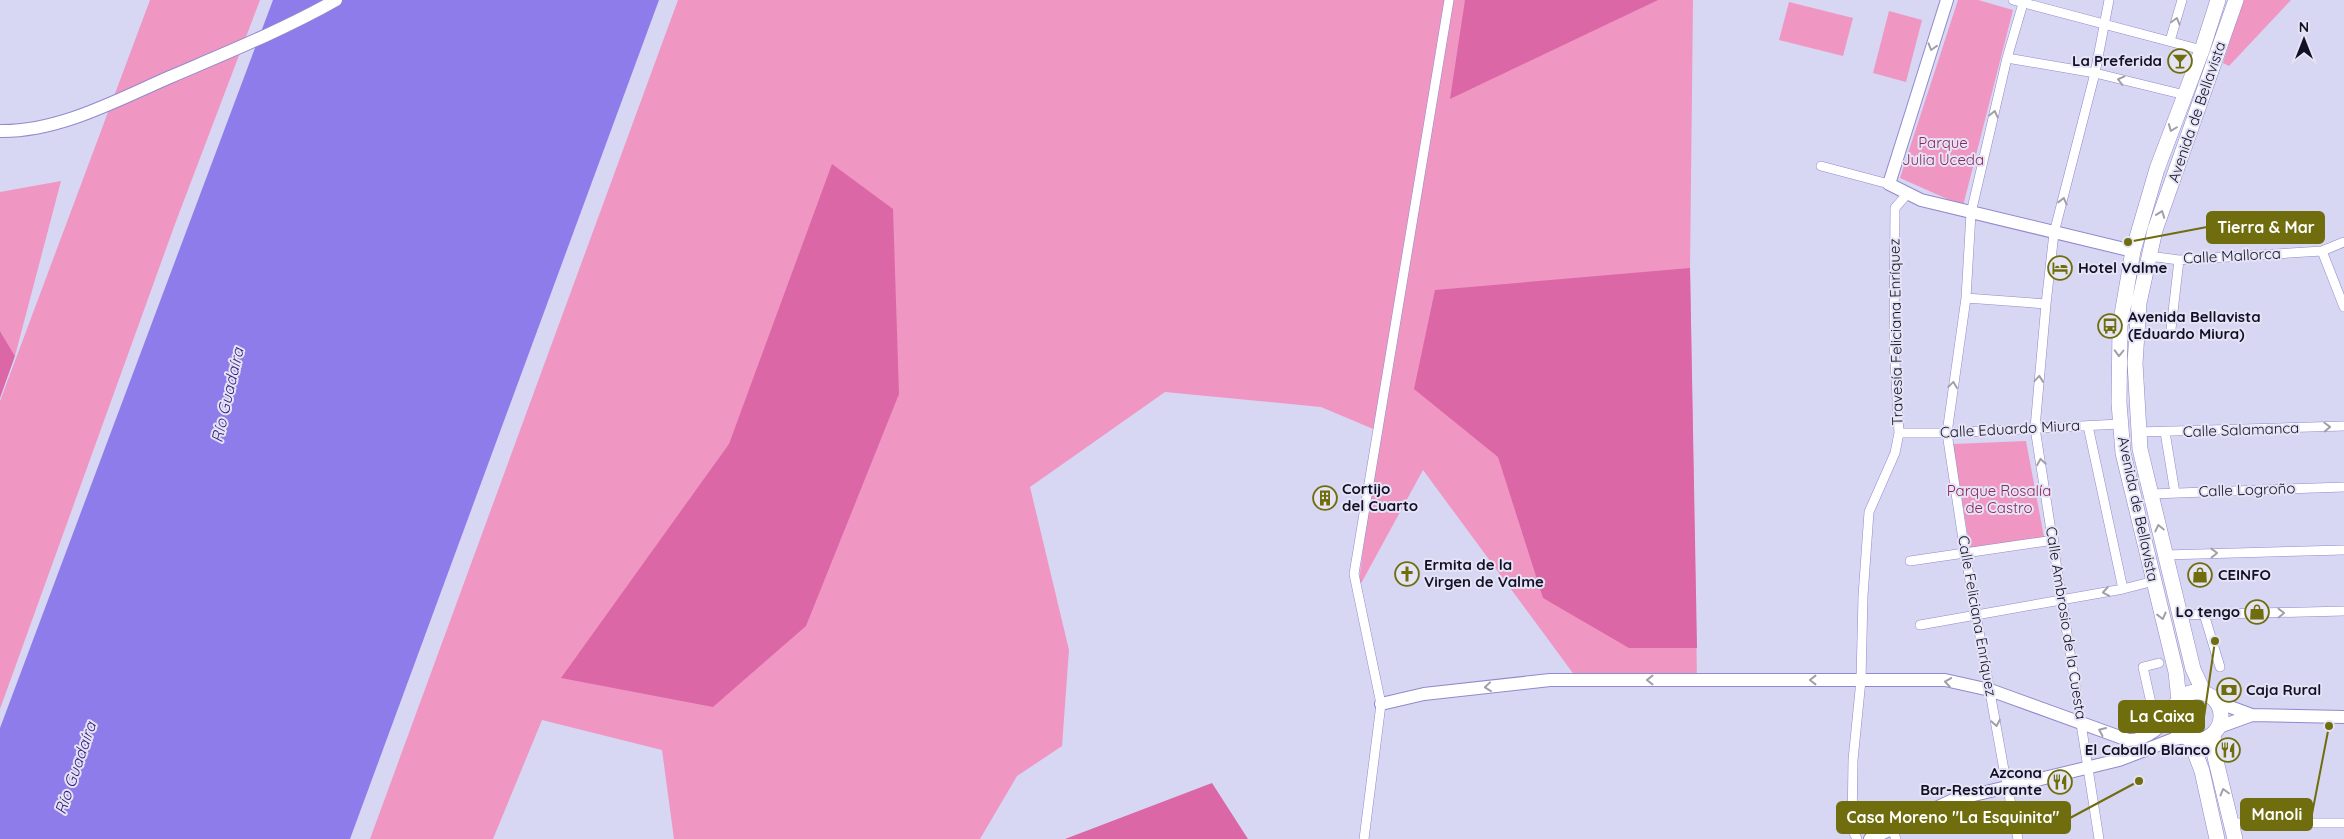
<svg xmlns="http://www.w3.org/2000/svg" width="2344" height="839" viewBox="0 0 2344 839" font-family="Quicksand,sans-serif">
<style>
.green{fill:#f096c3}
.forest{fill:#db67a6}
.water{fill:#8d7cea}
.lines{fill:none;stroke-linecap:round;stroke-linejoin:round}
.street-casing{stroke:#9189ce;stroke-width:10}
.secondary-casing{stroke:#9189ce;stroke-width:14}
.primary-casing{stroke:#9189ce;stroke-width:16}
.street{stroke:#fff;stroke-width:9}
.secondary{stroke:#fff;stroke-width:12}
.primary{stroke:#fff;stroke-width:15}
.oneway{stroke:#a19fa9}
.labels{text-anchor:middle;stroke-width:4;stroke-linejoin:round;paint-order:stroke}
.poi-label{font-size:15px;font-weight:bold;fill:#130f29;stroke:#e5e4f4;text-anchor:start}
.street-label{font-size:15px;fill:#130f29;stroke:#e5e4f4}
.park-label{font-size:15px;fill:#8d2563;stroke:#e5e4f4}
.water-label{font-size:16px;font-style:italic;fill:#36187b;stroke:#e5e4f4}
.leader{fill:none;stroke:#6f6d0e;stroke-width:2}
.callout-dot{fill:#6f6d0e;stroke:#e5e4f4;stroke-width:2}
.callout{fill:#6f6d0e;stroke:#6f6d0e;stroke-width:2}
.callout-label{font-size:16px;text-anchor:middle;font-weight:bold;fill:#fff}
</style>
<rect width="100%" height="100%" fill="#d7d6f3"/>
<!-- green -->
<path class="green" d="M150 0H260L175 224 0 709V401Z
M678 0H1693L1690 268 1697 680H1578L1423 470 1358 589 1378 431 1321 407 1165 392 1030 487 1069 650 1062 746 1017 776 980 839H674L662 750 542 720 493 839H370Z
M1958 0H1978L2013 10 1963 206 1900 178Z
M2243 0H2291L2229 66 2223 63Z
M1789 2 1853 18 1843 56 1779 40Z
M1889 11 1922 20 1906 82 1873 73Z
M61 181 15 356 0 331V192Z
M2026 441 2044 537 1970 550 1953 444Z"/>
<!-- forest -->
<path class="forest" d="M1465 0H1658L1450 99Z
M832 164 893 209 899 394 806 626 713 707 561 678 729 444Z
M1690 268 1697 648H1629L1543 598 1498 457 1414 389 1435 290Z
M0 331 15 356 0 398Z
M1212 783 1248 839H1065Z"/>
<!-- water -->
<path class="water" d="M273 0H659L350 839H0V728Z"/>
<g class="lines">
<!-- street casing -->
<g class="street-casing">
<path id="street" d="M2013 0 2202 50
M2170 41 2182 0
M2007 58 2095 73 2185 95
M1821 166 1889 184
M2322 251 2344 307
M2149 256 2179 260 2322 251 2344 242
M1966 298 2046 304
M2171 329 2179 260
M2088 426 2123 589
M2138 432 2344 426
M2165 432 2175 493
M1899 433H1947L2120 424
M2151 494 2344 487
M2165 555 2344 550
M1910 561 2054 540
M2204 614 2220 667
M2180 615 2344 611
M1920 625 2123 589 2154 581
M2157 730 2143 667 2159 663
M2232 823H2344
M1892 829 1896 839
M1364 839 1381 704 1354 574 1449 0
M1857 839 1852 829 1853 760 1861 680 1863 596 1869 512 1895 453 1899 433 1894 343 1895 208 1908 193
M2018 839 2004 770 1965 553 1947 433 1966 298 1971 213 2007 58 2024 0
M2099 839 2035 428 2046 304 2054 233 2095 73 2109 0"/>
</g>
<!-- secondary casing -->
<g class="secondary-casing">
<path id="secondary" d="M1947 0 1889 184 1921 200 2133 251
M0 131C59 132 117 100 170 77 226 53 283 30 336 0
M2217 702 2252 715 2344 717
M1381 704 1424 694 1550 680H1945L1990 690 2128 740C2149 740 2161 726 2174 711
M2219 727 2252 715
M1870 839 1953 800 2119 760 2171 740 2185 737"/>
</g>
<!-- primary casing -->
<g class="primary-casing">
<path id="primary" d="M2173 716a24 24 0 1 1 48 0a24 24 0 1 1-48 0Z
M2204 693 2193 669 2140 449 2135 363 2139 303 2155 230 2236 0
M2179 701 2176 672 2123 453 2119 403 2120 326 2133 251 2157 169 2202 50 2218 0
M2213 734 2215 757 2235 839
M2190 739 2202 771 2217 839"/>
</g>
<!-- street -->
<use href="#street" class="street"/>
<!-- secondary -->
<use href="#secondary" class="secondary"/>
<!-- primary -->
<use href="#primary" class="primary"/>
</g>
<!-- one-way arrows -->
<defs><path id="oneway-chevron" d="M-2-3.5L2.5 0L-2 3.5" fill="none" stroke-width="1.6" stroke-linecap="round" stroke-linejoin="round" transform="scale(1.25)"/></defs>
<g class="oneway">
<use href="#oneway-chevron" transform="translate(2176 21) rotate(-74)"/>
<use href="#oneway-chevron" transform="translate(1932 47) rotate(107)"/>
<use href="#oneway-chevron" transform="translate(2121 80) rotate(-166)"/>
<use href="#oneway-chevron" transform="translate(1994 114) rotate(-77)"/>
<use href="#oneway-chevron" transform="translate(2172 128) rotate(111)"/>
<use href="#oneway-chevron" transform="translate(2063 201) rotate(-76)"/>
<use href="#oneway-chevron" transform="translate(2161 214) rotate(-70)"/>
<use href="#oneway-chevron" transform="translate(2119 353) rotate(91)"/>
<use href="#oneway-chevron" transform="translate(2039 379) rotate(-85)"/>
<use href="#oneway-chevron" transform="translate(1953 385) rotate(-82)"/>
<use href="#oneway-chevron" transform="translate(2327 427) rotate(-2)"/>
<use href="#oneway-chevron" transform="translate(2041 462) rotate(-99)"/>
<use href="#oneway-chevron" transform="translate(2159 528) rotate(-103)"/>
<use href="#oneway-chevron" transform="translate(2214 553) rotate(-1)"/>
<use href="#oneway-chevron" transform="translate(2106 592) rotate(170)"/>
<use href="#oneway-chevron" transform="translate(2281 613) rotate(-1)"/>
<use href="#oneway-chevron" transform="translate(2162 616) rotate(76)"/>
<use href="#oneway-chevron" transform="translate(1650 680) rotate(180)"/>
<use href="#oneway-chevron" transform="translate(1813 680) rotate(180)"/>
<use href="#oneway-chevron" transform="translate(1948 682) rotate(-171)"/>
<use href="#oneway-chevron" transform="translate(1488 687) rotate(174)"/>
<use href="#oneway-chevron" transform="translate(1996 723) rotate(80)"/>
<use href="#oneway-chevron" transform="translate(2102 731) rotate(-156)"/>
<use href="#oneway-chevron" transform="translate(2224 792) rotate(-105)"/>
</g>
<!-- icons -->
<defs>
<g id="bar-ring" transform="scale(1.25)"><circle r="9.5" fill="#e5e4f4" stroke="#6f6d0e" stroke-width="1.5"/><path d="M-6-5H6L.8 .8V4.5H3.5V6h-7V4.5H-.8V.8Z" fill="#6f6d0e"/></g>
<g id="hotel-ring" transform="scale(1.25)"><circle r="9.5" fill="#e5e4f4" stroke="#6f6d0e" stroke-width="1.5"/><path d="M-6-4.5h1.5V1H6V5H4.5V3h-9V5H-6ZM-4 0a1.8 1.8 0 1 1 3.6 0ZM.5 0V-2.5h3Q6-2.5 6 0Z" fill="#6f6d0e"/></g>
<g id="bus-ring" transform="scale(1.25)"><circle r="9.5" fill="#e5e4f4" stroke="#6f6d0e" stroke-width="1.5"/><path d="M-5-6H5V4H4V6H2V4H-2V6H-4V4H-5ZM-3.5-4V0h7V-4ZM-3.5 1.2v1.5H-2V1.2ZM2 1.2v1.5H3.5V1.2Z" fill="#6f6d0e"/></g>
<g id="building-ring" transform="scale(1.25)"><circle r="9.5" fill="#e5e4f4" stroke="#6f6d0e" stroke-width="1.5"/><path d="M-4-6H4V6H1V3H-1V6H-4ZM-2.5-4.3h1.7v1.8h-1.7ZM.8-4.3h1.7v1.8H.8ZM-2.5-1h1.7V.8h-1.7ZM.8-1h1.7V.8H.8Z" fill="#6f6d0e"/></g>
<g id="church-ring" transform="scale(1.25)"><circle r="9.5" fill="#e5e4f4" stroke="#6f6d0e" stroke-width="1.5"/><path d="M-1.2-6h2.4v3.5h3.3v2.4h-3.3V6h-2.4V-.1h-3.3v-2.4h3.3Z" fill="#6f6d0e"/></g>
<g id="shop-ring" transform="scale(1.25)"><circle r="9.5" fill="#e5e4f4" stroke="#6f6d0e" stroke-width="1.5"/><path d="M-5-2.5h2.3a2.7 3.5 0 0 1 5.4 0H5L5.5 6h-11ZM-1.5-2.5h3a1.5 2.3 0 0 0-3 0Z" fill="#6f6d0e"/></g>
<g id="bank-ring" transform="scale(1.25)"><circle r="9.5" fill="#e5e4f4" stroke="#6f6d0e" stroke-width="1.5"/><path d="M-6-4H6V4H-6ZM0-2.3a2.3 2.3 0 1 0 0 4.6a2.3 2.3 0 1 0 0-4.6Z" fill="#6f6d0e"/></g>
<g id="restaurant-ring" transform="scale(1.25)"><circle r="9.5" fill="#e5e4f4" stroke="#6f6d0e" stroke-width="1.5"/><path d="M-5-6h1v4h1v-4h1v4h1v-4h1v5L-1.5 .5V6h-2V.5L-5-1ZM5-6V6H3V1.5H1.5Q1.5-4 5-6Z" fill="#6f6d0e"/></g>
</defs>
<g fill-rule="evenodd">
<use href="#bar-ring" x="2180" y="61"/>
<use href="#hotel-ring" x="2060" y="268"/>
<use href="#bus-ring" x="2110" y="326"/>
<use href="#building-ring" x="1325" y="498"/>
<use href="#church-ring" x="1407" y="574"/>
<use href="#shop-ring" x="2200" y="575"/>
<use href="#shop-ring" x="2257" y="612"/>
<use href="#bank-ring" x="2229" y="690"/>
<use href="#restaurant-ring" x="2228" y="750"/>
<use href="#restaurant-ring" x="2060" y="782"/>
</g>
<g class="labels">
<!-- poi labels -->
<g class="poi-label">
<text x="2162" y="66" text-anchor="end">La Preferida</text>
<text x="2078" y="273">Hotel Valme</text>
<text x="2128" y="322">Avenida Bellavista<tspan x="2128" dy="17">(Eduardo Miura)</tspan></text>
<text x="1342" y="494">Cortijo<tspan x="1342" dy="17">del Cuarto</tspan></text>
<text x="1424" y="570">Ermita de la<tspan x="1424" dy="17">Virgen de Valme</tspan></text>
<text x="2218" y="580">CEINFO</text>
<text x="2240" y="617" text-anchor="end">Lo tengo</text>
<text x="2246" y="695">Caja Rural</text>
<text x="2210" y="755" text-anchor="end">El Caballo Blanco</text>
<text x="2042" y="778" text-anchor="end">Azcona<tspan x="2042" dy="17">Bar-Restaurante</tspan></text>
</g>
<!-- street labels -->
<g class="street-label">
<text transform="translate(2197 112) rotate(-71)" y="5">Avenida de Bellavista</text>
<text transform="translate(2232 256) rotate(-3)" y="5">Calle Mallorca</text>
<text transform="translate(1896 332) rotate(-91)" y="5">Travesía Feliciana Enríquez</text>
<text transform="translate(2010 429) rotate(-3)" y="5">Calle Eduardo Miura</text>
<text transform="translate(2241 430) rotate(-2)" y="5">Calle Salamanca</text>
<text transform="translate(2247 490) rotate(-2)" y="5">Calle Logroño</text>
<text transform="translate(2138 509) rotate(78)" y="5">Avenida de Bellavista</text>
<text transform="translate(1977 616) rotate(80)" y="5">Calle Feliciana Enríquez</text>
<text transform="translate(2066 623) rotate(81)" y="5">Calle Ambrosio de la Cuesta</text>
</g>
<!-- park labels -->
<g class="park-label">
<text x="1943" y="148">Parque<tspan x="1943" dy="17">Julia Uceda</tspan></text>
<text x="1999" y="496">Parque Rosalía<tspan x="1999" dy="17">de Castro</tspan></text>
</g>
<!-- water labels -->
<g class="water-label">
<text transform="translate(227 395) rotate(-77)" y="6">Río Guadaíra</text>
<text transform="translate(75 768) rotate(-71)" y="6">Río Guadaíra</text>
</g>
</g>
<!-- callouts -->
<path class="leader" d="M2128 242L2207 227M2215 641L2204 717M2329 726L2312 814M2139 781L2070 818"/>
<g class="callout-dot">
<circle cx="2128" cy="242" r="5"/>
<circle cx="2215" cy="641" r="5"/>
<circle cx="2329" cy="726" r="5"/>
<circle cx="2139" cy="781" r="5"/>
</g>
<g class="callout">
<rect x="2207" y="212" width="117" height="31" rx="5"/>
<rect x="2119" y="701" width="85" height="31" rx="5"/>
<rect x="2241" y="799" width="71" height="31" rx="5"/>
<rect x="1837" y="802" width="233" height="31" rx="5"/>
</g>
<g class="callout-label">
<text x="2266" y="233">Tierra &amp; Mar</text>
<text x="2162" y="722">La Caixa</text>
<text x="2277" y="820">Manoli</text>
<text x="1953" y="823">Casa Moreno "La Esquinita"</text>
</g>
<!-- north arrow -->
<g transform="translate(2304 40)" stroke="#e5e4f4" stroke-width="4" paint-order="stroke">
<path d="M0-4L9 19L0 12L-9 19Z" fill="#130f29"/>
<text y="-8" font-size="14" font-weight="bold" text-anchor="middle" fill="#130f29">N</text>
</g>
</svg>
